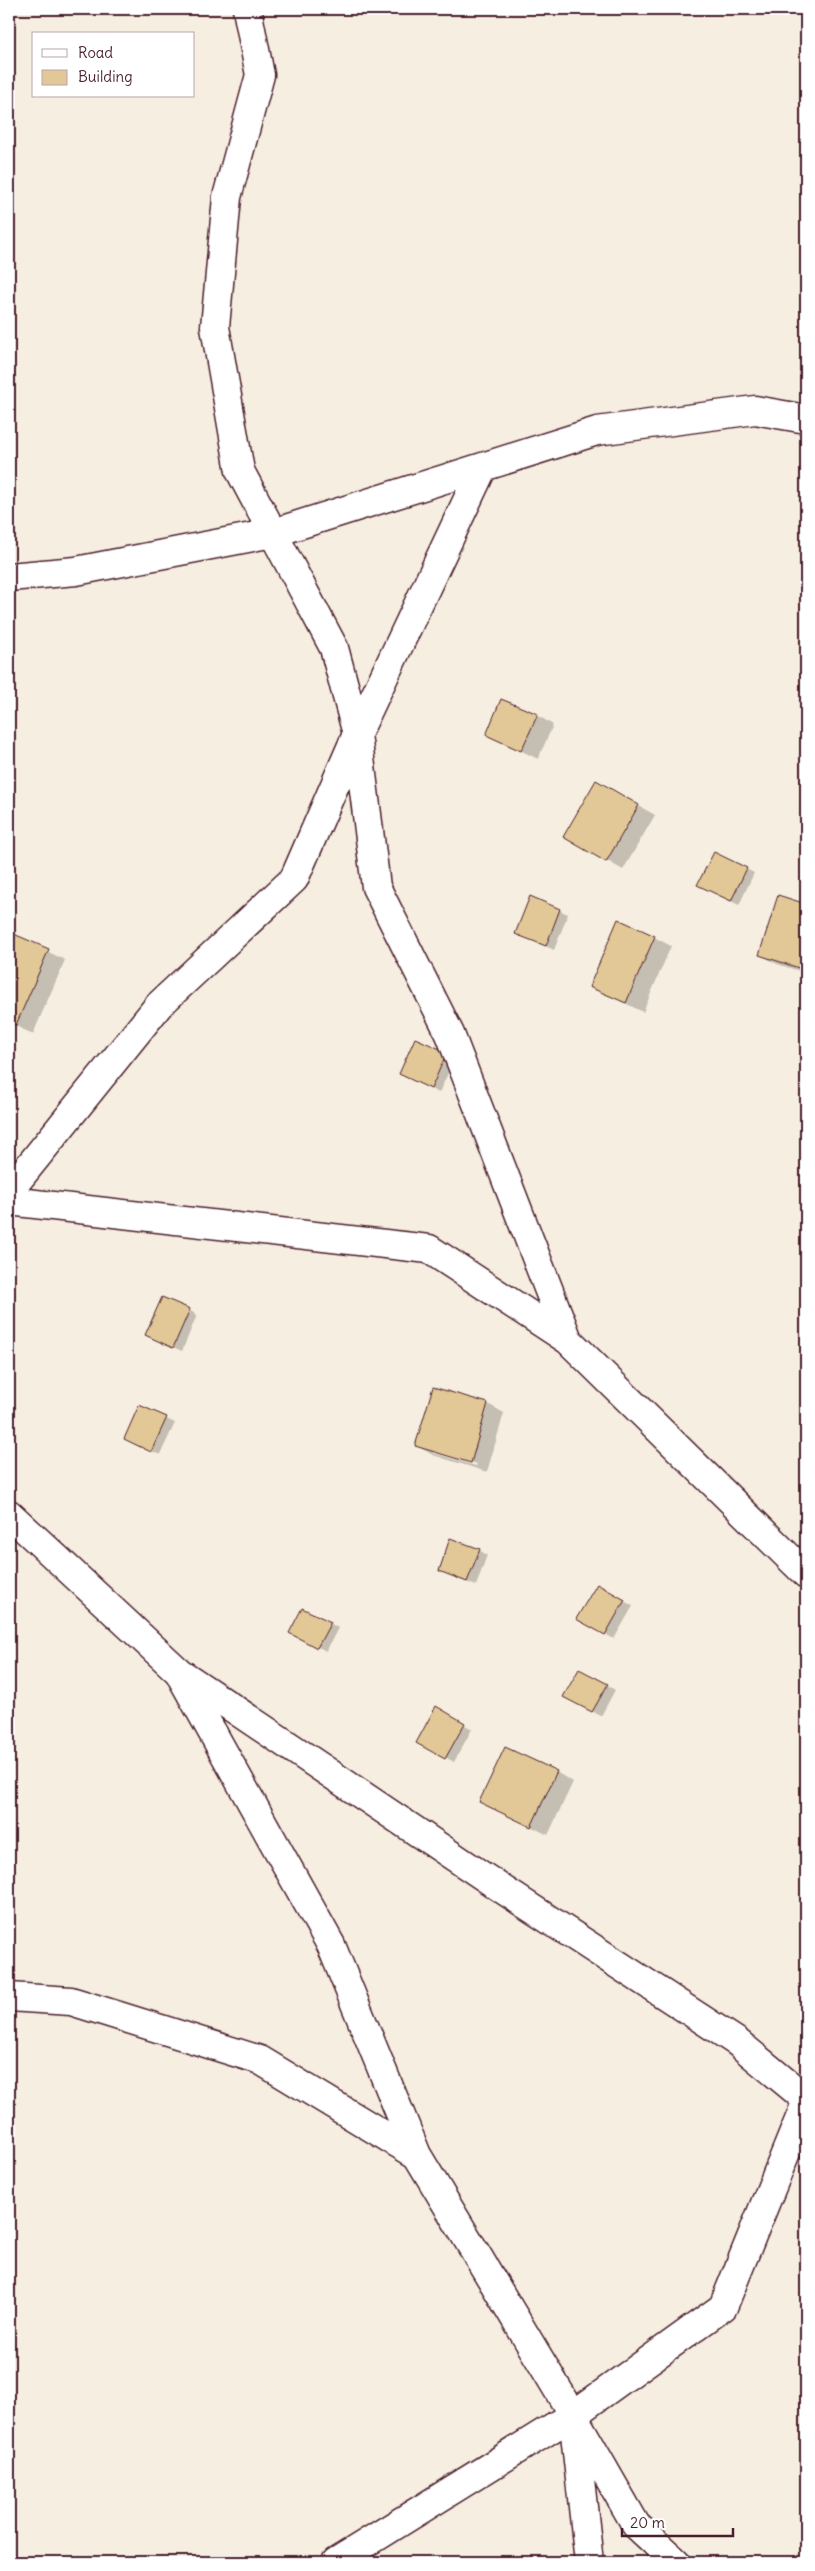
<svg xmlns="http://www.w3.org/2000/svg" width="815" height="2571" viewBox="0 0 815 2571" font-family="Delius,sans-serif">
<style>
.shadow{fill:#0003;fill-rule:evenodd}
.building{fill:#e2c897;stroke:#4a1f2b}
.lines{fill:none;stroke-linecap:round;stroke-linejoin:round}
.street-casing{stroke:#4a1f2b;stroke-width:31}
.street{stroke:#fff;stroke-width:28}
</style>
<rect width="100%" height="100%" fill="#f6eee0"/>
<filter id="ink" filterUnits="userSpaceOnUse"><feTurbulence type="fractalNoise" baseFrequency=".02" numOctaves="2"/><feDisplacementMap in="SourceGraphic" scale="10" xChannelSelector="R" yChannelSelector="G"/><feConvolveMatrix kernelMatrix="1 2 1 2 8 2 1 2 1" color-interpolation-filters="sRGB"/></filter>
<g filter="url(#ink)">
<!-- shadow -->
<path class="shadow" d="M537 715 553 725 538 759 487 734Z
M596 782 655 815 623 870 565 836Z
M746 869 754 873 739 905 707 890Z
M779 896 806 905V973L777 964 761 955Z
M531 898 568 914 554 950 517 933Z
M9 933 65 960 33 1034 9 1023Z
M654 937 671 946 643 1012 590 986Z
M416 1039 455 1058 439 1093 400 1074Z
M189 1310 197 1315 182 1351 155 1339Z
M488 1404 504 1413 487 1472 433 1455 417 1446ZM433 1450 477 1464 476 1466 433 1453Z
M140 1407 175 1423 160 1455 134 1443Z
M479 1550 487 1555 476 1586 440 1571Z
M597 1586 633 1606 614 1639 578 1618Z
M330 1623 338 1628 326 1651 291 1633Z
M607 1685 615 1690 601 1716 573 1701Z
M436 1708 472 1729 454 1762 418 1742Z
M556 1772 573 1782 548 1835 481 1801Z"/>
<!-- building -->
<path class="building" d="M501 699 538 714 521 751 486 735Z
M596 780 639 805 606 862 563 837Z
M714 852 747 868 731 901 697 885Z
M778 895 806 904 805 970 759 955Z
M530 896 560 909 546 946 515 934Z
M618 919 655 936 626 1003 589 987Z
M9 932 49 949 16 1025 9 1022Z
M415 1038 447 1052 431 1089 399 1074Z
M162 1297 190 1309 173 1348 145 1335Z
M433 1387 488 1403 471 1463 415 1446Z
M139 1405 167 1417 151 1452 124 1439Z
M450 1538 480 1549 467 1582 439 1571Z
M597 1584 625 1600 605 1635 576 1619Z
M302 1608 331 1622 317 1648 289 1633Z
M579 1669 608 1684 592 1712 563 1697Z
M436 1706 465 1723 445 1759 416 1743Z
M505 1747 557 1771 531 1827 479 1802Z"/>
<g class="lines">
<!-- street casing -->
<g class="street-casing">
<path id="street" d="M483 467 357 734 376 887 450 1034 568 1340
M9 577 76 571 273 533 597 431 755 410 806 419
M9 1191 159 1005 294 879 357 734 334 648 240 471 215 327 227 197 260 75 247 9
M9 1201 429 1249 568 1340 806 1574
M9 1514 179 1672 499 1887 737 2042 806 2099
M181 1676 331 1945 417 2155 573 2415 589 2562
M9 1997 71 2001 260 2060 417 2155
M578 2424 636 2525 676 2562
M336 2562 573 2415 723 2307 806 2103"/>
</g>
<!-- street -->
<use href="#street" class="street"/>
</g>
</g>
<!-- margin -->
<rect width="815" height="2571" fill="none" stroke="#fff" stroke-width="30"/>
<rect x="15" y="15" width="785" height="2541" fill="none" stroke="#4a1f2b" stroke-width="2" filter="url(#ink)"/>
<!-- legend -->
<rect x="32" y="32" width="162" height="65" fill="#ffffff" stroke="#b7a5aa"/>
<rect x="42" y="49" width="25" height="8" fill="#ffffff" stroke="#b7a5aa"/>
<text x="78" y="58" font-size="15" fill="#4a1f2b">Road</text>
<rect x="42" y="70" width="25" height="15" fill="#e2c897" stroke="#b7a5aa"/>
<text x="78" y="82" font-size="15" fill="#4a1f2b">Building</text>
<!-- scale -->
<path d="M622 2528v8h111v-8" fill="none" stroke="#4a1f2b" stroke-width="2.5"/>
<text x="630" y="2528" font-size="15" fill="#4a1f2b" stroke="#ffffff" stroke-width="4" paint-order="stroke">20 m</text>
</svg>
